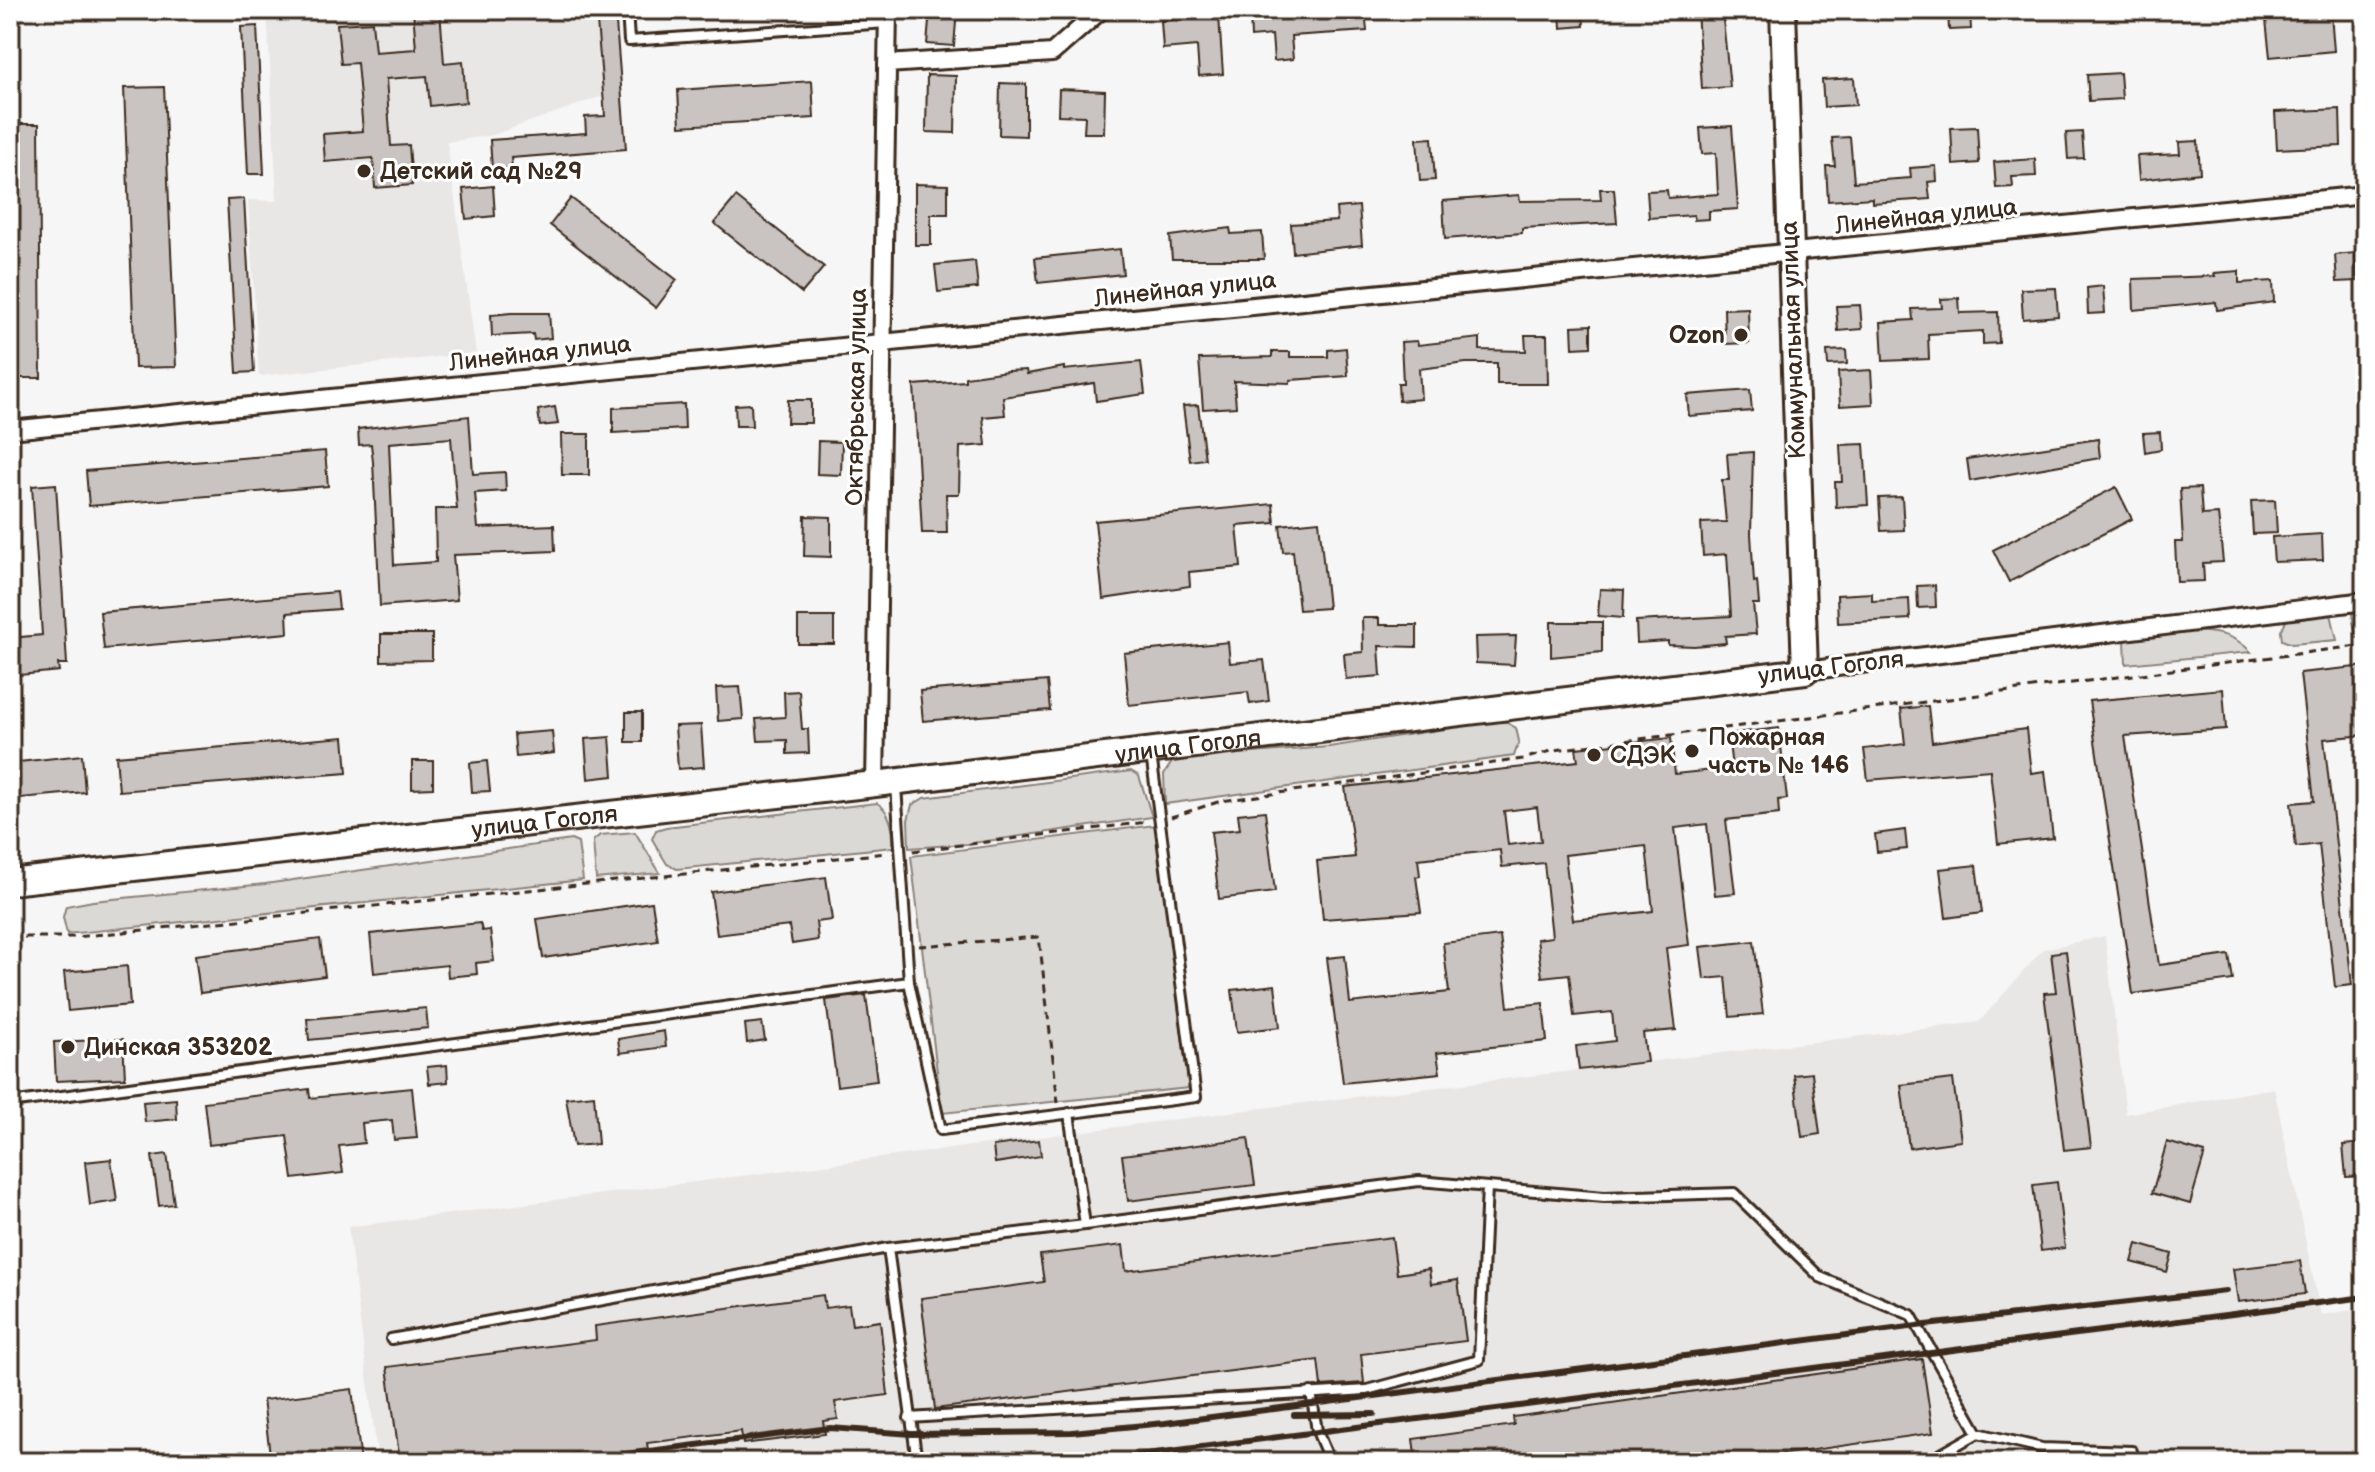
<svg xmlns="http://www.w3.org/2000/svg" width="2375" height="1472" viewBox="0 0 2375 1472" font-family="'Balsamiq Sans',sans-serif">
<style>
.built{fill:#e9e7e6}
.green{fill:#dbd9d6;stroke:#8b827a;stroke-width:2}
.building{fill:#c9c3c1;stroke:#3b2a1e;stroke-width:2;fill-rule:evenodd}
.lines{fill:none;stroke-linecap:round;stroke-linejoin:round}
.lane-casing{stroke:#3b2a1e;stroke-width:14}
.street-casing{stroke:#3b2a1e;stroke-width:22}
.secondary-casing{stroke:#3b2a1e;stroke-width:30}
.path{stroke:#3b2a1e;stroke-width:3;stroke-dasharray:8 6;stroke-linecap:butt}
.lane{stroke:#fff;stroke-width:8}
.street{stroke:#fff;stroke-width:16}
.secondary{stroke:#fff;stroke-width:24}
.rail{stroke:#3b2a1e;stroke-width:6}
.poi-dot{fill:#3b2a1e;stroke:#fff;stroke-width:3}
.labels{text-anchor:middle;stroke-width:6;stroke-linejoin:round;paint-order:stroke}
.poi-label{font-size:24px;font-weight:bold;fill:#3b2a1e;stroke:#fff;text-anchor:start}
.street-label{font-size:24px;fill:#3b2a1e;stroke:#fff}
</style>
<rect width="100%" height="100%" fill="#f7f6f6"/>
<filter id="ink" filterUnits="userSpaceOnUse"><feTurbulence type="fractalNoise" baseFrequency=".0125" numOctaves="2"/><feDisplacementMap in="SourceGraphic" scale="16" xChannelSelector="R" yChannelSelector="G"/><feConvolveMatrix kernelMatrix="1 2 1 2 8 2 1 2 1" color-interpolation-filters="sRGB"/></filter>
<g filter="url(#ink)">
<!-- built -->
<path class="built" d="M267 10H595L603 96 493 135 447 142 476 353 259 376 248 200 277 201Z
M2105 936 2126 1114 2274 1088 2321 1315 2365 1308V1462H378L348 1227 1270 1107 1979 1022 2043 949Z"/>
<!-- green -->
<path class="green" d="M2358 609 2365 610V638H2356L2352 614Z
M2331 614 2337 640 2292 644 2282 640 2281 631 2287 619Z
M2197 631C2220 633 2235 635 2251 652L2126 664 2125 640Z
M1502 720 1516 728 1519 741 1514 756 1165 804 1164 774 1174 759 1329 747Z
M1131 771 1139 776 1152 817 966 844 909 848 908 820 912 805 924 798Z
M877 803C891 811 894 832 893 847L677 869 667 864 652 839 656 830 666 827Z
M1155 825 1189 1088 942 1113 911 856Z
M635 832 660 873 596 879 593 841 600 835Z
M571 840 578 843 583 880 67 934 63 917 66 906 93 901 265 884Z"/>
<!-- building -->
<path class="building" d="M413 10H440L444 63 463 61 466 102 430 106 427 76 386 79 391 146 409 145 412 185 375 188 373 158 325 162 323 134 363 131 357 63 341 64 337 24 372 22 375 52 416 49Z
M596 10H615L626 149 511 158 512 168 492 169 490 140 586 133 585 117 605 116Z
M930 10H957L954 46 927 44Z
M1279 10H1365L1367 31 1291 36 1293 59 1274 61 1272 35 1251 37 1250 12Z
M1560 10H1583L1584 26 1561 28Z
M1697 10H1722L1730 87 1702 89Z
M1948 10H1970L1971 29 1949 30Z
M2331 13 2334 51 2270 57 2266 20Z
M1219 16 1223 74 1199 76 1197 46 1163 49 1161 21Z
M257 26 264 174H248L241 27Z
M2120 73 2122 99 2089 101 2087 75Z
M927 75 956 76 955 133 926 132Z
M1854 78 1856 105 1824 107 1822 80Z
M812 81 814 118 680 126 678 90Z
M1000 83 1026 84V136L999 135Z
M164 87 176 367 135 368 124 88Z
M1059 89 1105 91 1104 133H1084L1085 116 1058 115Z
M2340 109 2341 146 2277 149 2275 112Z
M10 124H39L41 378H10Z
M1732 126 1738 209 1709 211V219L1694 220V215L1649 218 1647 191 1667 190 1668 198 1718 194 1716 153 1702 154 1700 128Z
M1977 127 1979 163 1953 165 1951 128Z
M2082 132 2084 158 2068 159 2066 133Z
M1850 137 1854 182 1911 178 1910 168 1936 166 1937 181 1928 182 1930 199 1872 203V198L1828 201 1826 166H1835L1832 138Z
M1432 138 1435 180 1420 181 1417 139Z
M2198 141 2200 173 2139 180 2137 156 2180 154 2179 142Z
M2035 159 2036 176 2012 177 2013 187 1996 188 1994 162Z
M915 184 948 185V214H931V245H915Z
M493 186 495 216 466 219 463 189Z
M1600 189H1614L1617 223 1522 228V233L1445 239 1443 201 1519 195 1520 201 1601 200Z
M736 197 824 267 802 293 714 223Z
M571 198 677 280 656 308 550 225Z
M244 199 254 372 237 373 227 200Z
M1359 206 1362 245 1293 253 1291 224 1337 221 1336 208Z
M1230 228 1231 234 1262 232 1264 259H1172L1170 236Z
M1120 249 1123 274 1038 283 1035 258Z
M2355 253 2357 281 2337 282 2335 255Z
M975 261 978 288 938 292 935 265Z
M2239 271V283L2273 281 2274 302 2217 310 2216 302 2134 310 2133 279 2215 276 2214 273Z
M2103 286 2105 313 2088 314 2087 288Z
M2056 288 2058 316 2023 319 2021 289Z
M1959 298 1960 313 1998 312 1999 343 1983 344V331L1928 334 1929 359 1883 361 1881 322 1913 320 1912 309 1942 308 1941 299Z
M1860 305 1862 329 1838 331 1836 306Z
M1748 308 1749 343 1725 344 1724 309Z
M511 313H549L551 338 534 340 533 334 492 336 491 315Z
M1591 325V347L1573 348 1572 326Z
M1525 335H1547L1548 384H1497V363H1466L1419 369 1421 399 1399 401 1398 383H1403L1401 342 1417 341 1418 345 1480 338V350L1526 351Z
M1346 348 1348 376 1290 380V383L1234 381 1236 407 1203 409 1199 359 1272 357V352H1290V357H1328V350Z
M1846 350 1847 364 1828 365 1827 351Z
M1141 362 1145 394 1096 401 1094 383 1003 397 1005 415 983 417 986 445 960 447 959 494H946L947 533H922L914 385 965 381V377L1007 371 1026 370 1027 374 1064 367V370Z
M1871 370 1873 404 1840 406 1838 372Z
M1750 390 1752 411 1689 416 1687 395Z
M788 400H811V423H787Z
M684 404 685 429 613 433V408Z
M751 404 752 426H736L735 405Z
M1198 405 1205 459 1190 461 1183 406Z
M555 407 558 424 540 426 538 410Z
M469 416 473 474 505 472 506 491 475 493 478 528 554 525 555 551 453 555 457 600 380 606 373 462 371 444 359 445 358 429ZM451 438 457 509H435L436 562 394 565 389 443Z
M2160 432 2161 449 2145 452 2143 433Z
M561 434H589V475H562Z
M2098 439 2100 458 1970 481 1967 459Z
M818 441 842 442 841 475 817 474Z
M1864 444 1868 505 1836 507 1835 482H1842L1840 445Z
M325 451 328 486 89 506 86 471Z
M1753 452 1751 534 1754 582 1757 581 1759 604H1753L1756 634 1725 636 1726 643 1694 646 1668 645V641L1637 643 1636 621 1731 616 1727 554 1703 556 1701 523 1726 522 1722 480H1729L1727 454Z
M56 484 67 664H58L59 671 10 676V638L42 635 32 486Z
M2116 487 2132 519 2009 582 1993 550Z
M2200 488 2202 515 2218 514 2223 562 2203 563 2204 581 2177 582 2175 542H2183L2180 489Z
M1902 497 1904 530 1881 531 1879 498Z
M2275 500 2277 533 2253 534 2251 501Z
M1273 504 1275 523 1237 526 1241 567 1189 572 1190 586 1103 599 1095 521Z
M805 516 831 517V557L804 556Z
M1319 521 1328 608 1299 610 1293 551 1283 552 1280 525Z
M2322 534 2323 560 2274 562 2272 537Z
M1935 585 1936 607 1918 608 1917 586Z
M1600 589 1624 590 1623 618 1598 616Z
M337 592 339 609 287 613 288 633 104 649 100 612Z
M1872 593V601L1909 599 1910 619 1838 623 1837 595Z
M798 617H834V644H798Z
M1362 618H1379V625H1417V647L1379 646 1381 676 1346 679 1344 654 1363 652Z
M1551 622H1602V652L1551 657Z
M381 634H432V660L381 661Z
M1516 636 1514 665 1476 663 1475 637Z
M1228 642 1230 663 1264 660 1269 701 1250 704 1248 692 1129 705 1124 653Z
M2365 666V735L2324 739 2352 985 2335 987 2319 844 2296 847 2291 803 2314 801 2300 673Z
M1047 681 1050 710 923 721 920 691Z
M740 687 743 719 718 721 716 688Z
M2223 689 2226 729 2125 736 2159 965 2229 955 2233 980 2133 994 2089 701Z
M799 691 802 729H808L809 753 787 754V740L758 741 756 719 785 717 784 692Z
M1928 706 1932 742 2026 729 2031 773 2045 771 2053 838 1998 844 1990 770 1868 780 1864 749 1905 744 1901 709Z
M626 712H642V742H626Z
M701 725 704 767 678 769 675 726Z
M1779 728 1787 799 1778 800 1779 814 1726 820 1735 893 1715 895 1707 824 1675 828 1689 945 1666 948 1676 1030 1643 1033 1647 1062 1579 1070 1576 1046 1615 1041 1612 1012 1574 1016 1569 974 1542 977 1537 939 1552 937 1544 863 1502 867 1500 850 1418 859 1420 876 1416 877 1421 912 1323 919 1317 861 1355 857 1345 787 1578 761 1576 748 1671 738 1675 774 1732 768 1728 734ZM1537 807 1541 841 1508 845 1504 811ZM1646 846 1653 911 1573 920 1565 855Z
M552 731 554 753 516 757 514 734Z
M344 737 347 773 119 791 116 756Z
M610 737 613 776 588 779 585 739Z
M82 755 85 792 10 799V763Z
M412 761H433V788L412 789Z
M487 761 490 791 472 792 470 763Z
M1265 811 1275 892 1219 899 1211 832 1240 829 1238 814Z
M1905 830 1907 849 1877 852 1875 834Z
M1976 865 1982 913 1946 918 1940 869Z
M826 877 832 920 816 922 818 940 792 944 789 926 717 935 711 892Z
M652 902 658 941 543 958 537 919Z
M480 923 482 931 490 930 494 961 476 963 477 974 448 977 447 965 374 973 370 934Z
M1500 936 1508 1007 1543 1003 1547 1041 1437 1053 1440 1073 1343 1083 1327 958 1345 956 1350 1003 1449 992 1443 943Z
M320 939 325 976 200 993 195 955Z
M1754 941 1763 1014 1730 1017 1726 977 1704 979 1700 947Z
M2066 951 2091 1147 2064 1150 2044 993 2056 992 2051 953Z
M127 966 130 1005 68 1011 64 972Z
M1275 985 1280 1027 1237 1032 1232 990Z
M866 995 877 1081 837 1086 826 1000Z
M426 1008 428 1028 309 1040 307 1019Z
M762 1022 765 1040 747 1043 745 1024Z
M664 1031 666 1047 620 1053 618 1039Z
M123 1039 125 1078 56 1081 54 1042Z
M447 1065 448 1082 429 1084 427 1067Z
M1812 1073 1820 1134 1802 1137 1794 1075Z
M1953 1079 1961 1141 1909 1148 1901 1085Z
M412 1088 417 1138 394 1140 392 1120 362 1123 364 1143 339 1146 343 1173 293 1179 287 1136 209 1145 204 1102 309 1089 310 1098Z
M594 1095 598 1144 574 1146 566 1098Z
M176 1099 177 1119 145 1122 143 1102Z
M1248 1138 1255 1185 1128 1201 1122 1155Z
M1039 1140 1041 1156 995 1163 993 1146Z
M2167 1142 2205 1153 2190 1204 2152 1193Z
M2365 1143V1176L2346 1177 2343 1145Z
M167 1154 174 1204 159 1206 152 1156Z
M111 1159 117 1201 90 1205 85 1162Z
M2057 1182 2065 1248 2041 1251 2033 1185Z
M1392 1237 1397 1274 1429 1269 1431 1284 1458 1280 1466 1341 1361 1354 1364 1383 1321 1386 1318 1360 935 1409 921 1298 1044 1282 1040 1255 1123 1245 1126 1271Z
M2137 1244 2172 1254 2167 1272 2132 1262Z
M2300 1261 2305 1294 2238 1302 2233 1269Z
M823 1295 825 1308 849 1305 852 1325 880 1321 888 1395 835 1402 838 1419 823 1421 825 1434 743 1444 741 1431 647 1443 649 1456 606 1462H579L577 1453 524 1462H400L387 1367 596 1340 595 1326Z
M1922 1359 1933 1433 1728 1462H1416L1413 1439 1514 1425 1513 1417Z
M352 1389 361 1462H271L263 1400Z"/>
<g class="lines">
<!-- lane casing -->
<g class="lane-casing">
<path id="lane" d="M627 10 629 41 887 23
M909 982 941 1130 1196 1097 1151 754
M10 1103 909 982 896 786
M1069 1113 1085 1225 1419 1181 1604 1197 1734 1193 1820 1277 1911 1315 1978 1433 2042 1448 2132 1451 2133 1462
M888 1248 917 1462
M391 1339 888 1248 1085 1225
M1311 1392 1317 1431 1330 1462
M909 1418 1367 1390 1479 1360 1487 1187
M870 1462 916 1457
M1914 1462 1934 1458 1978 1433"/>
</g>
<!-- street casing -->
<g class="street-casing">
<path id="street" d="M887 64 1052 53 1101 10
M10 430 2365 195
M1805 671 2365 601
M875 784 888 10"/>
</g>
<!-- secondary casing -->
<g class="secondary-casing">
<g id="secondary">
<path id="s1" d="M10 882 875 784 1805 671 1783 10"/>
</g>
</g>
<!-- path -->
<path class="path" d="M1171 817 1221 801 1523 759 1555 750 2365 645
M913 851 1148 822
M10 937H75L886 853
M919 946 1039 937 1058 1103"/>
<!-- lane -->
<use href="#lane" class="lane"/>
<!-- street -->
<use href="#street" class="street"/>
<!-- secondary -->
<use href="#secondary" class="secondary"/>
<!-- rail -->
<path class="rail" d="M1294 1415 1374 1414
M562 1462 830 1428 912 1434 1072 1432 1165 1423 1917 1326 2226 1291
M1085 1462 2365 1297"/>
</g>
</g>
<!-- markers -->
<g class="poi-dot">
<circle cx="364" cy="171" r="8"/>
<circle cx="1741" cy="335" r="8"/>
<circle cx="1692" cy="751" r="8"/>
<circle cx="1594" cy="755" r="8"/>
<circle cx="68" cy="1047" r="8"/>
</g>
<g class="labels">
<!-- poi labels -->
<g class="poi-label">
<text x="380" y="179">Детский сад №29</text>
<text x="1725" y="343" text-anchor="end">Ozon</text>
<text x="1708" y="745">Пожарная<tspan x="1708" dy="28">часть № 146</tspan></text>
<text x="1610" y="763">СДЭК</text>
<text x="84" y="1055">Динская 353202</text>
</g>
<!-- street labels -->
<g class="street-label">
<text transform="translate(1926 216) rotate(-6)" y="8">Линейная улица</text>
<text transform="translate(1185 289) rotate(-6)" y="8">Линейная улица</text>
<text transform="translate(1793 340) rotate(-92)" y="8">Коммунальная улица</text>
<text transform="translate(540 353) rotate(-6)" y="8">Линейная улица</text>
<text transform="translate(856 397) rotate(-89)" y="8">Октябрьская улица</text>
<text transform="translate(1831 667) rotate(-7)" y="8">улица Гоголя</text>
<text dy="8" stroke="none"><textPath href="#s1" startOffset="1186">улица Гоголя</textPath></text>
<text dy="8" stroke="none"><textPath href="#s1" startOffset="538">улица Гоголя</textPath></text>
</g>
</g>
<!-- margin -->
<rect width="2375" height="1472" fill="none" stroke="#fff" stroke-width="40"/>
<rect x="20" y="20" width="2335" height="1432" fill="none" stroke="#3b2a1e" stroke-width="3" filter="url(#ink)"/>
</svg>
